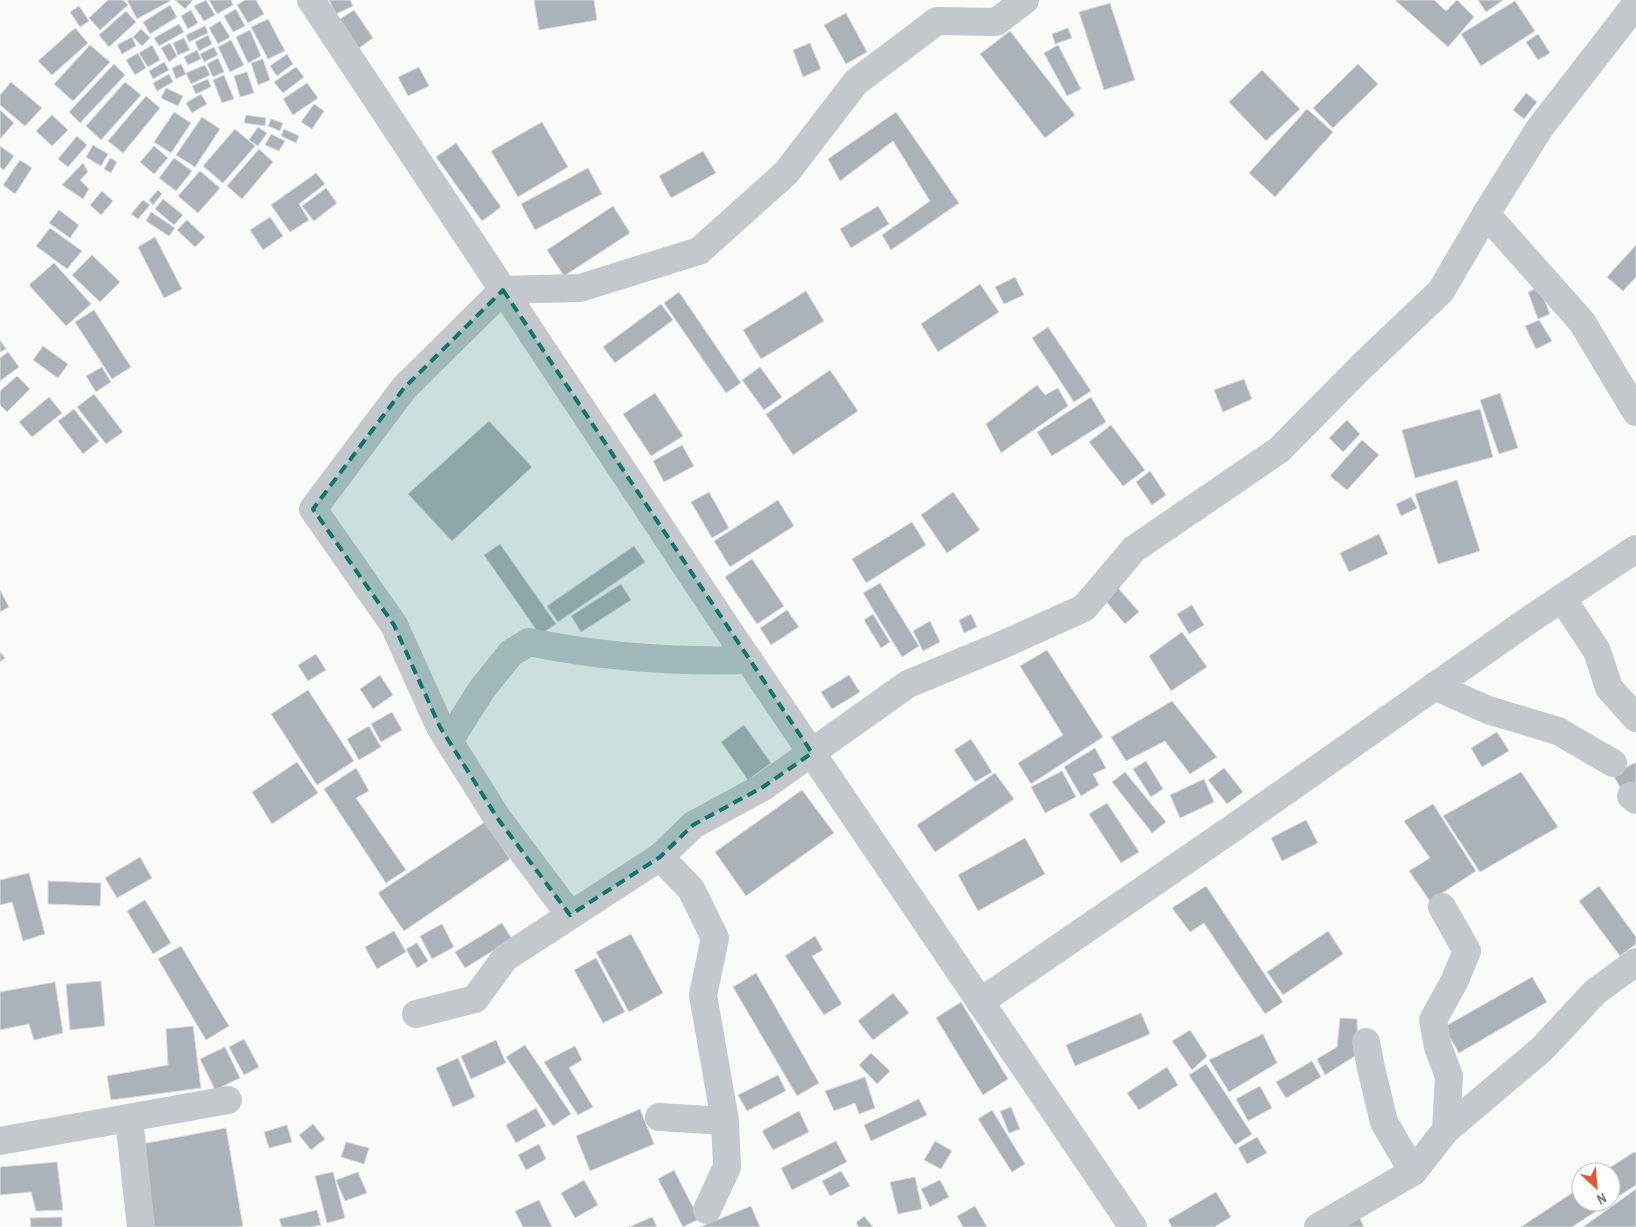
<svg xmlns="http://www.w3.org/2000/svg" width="1636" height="1227" font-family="'Archivo Narrow',sans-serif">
<rect width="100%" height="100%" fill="#fafaf8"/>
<g fill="#aab3b9" stroke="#dcdcda">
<path d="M108,0h15l5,5 -28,25 -11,-12z"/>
<path d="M127,0h43v1l-33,18z"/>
<path d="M175,0h18l-8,9z"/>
<path d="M206,0l9,15 -11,6 -10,-15z"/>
<path d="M209,0h22l2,5 -16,9z"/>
<path d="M245,0h11l8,14 -16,9 -11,-18z"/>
<path d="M329,0h21l3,6 -17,8z"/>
<path d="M534,0h60l3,20 -58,10z"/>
<path d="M1395,0h39l12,11 11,-11 17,17 -26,30z"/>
<path d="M1478,0h25l-17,12z"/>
<path d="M1515,1l20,30 -54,35 -20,-32z"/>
<path d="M1110,3l25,77 -31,10 -25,-78z"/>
<path d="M170,5l7,12 -27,17 -7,-12z"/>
<path d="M79,6l10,15 -9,6 -10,-15z"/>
<path d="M236,9l9,17 -12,6 -9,-16z"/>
<path d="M191,10l7,13 -10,6 -7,-13z"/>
<path d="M354,10l19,28 -14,10 -19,-29z"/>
<path d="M126,11l10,11 -27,25 -10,-12z"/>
<path d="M846,13l21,39 -21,12 -22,-39z"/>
<path d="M268,19l17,32 -17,8 -17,-32z"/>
<path d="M220,21l10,16 -12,7 -9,-16z"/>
<path d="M179,24l5,8 -25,14 -5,-8z"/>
<path d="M205,26l3,7 -19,9 -3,-7z"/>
<path d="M75,28l13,15 -36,32 -14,-14z"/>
<path d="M1068,28l4,10 -17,6 -3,-10z"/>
<path d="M141,29l9,9 -8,8 -9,-9z"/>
<path d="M250,30l11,26 -13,7 -12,-26z"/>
<path d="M1010,31l65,84 -30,23 -65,-84z"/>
<path d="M1538,34l12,19 -12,7 -12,-18z"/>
<path d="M208,35l4,9 -13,7 -4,-9z"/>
<path d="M132,37l4,9 -14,8 -5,-9z"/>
<path d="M184,38l6,12 -12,5 -5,-12z"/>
<path d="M231,40l13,25 -14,7 -12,-25z"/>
<path d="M170,43l7,13 -8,6 -8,-14z"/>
<path d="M810,43l11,26 -18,8 -10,-27z"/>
<path d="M90,45l20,17 -37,39 -19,-17z"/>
<path d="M152,45l8,15 -12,7 -9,-14z"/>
<path d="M1058,45l23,44 -14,7 -23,-43z"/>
<path d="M214,47l4,8 -14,7 -4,-8z"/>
<path d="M197,50l4,9 -13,6 -4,-8z"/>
<path d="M138,53l8,15 -11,7 -9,-15z"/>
<path d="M287,54l6,10 -16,12 -7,-10z"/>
<path d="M218,58l6,14 -11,5 -6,-13z"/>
<path d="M263,59l7,21 -12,5 -7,-22z"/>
<path d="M164,62l5,8 -16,9 -4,-8z"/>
<path d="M114,64l11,11 -45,48 -11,-11z"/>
<path d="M181,64l5,10 -10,5 -4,-11z"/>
<path d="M1358,64l20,20 -45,44 -20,-20z"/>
<path d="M205,65l5,10 -19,9 -5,-11z"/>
<path d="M296,67l8,10 -21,16 -9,-11z"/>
<path d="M419,67l10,19 -21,10 -10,-19z"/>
<path d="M1262,70l38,39 -34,32 -37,-39z"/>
<path d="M247,72l7,21 -14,4 -6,-21z"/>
<path d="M169,74l4,8 -16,9 -4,-8z"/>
<path d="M224,75l10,24 -12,4 -9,-23z"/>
<path d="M208,79l3,8 -15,7 -4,-8z"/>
<path d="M11,82l31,26 -17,18 -25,-21v-10z"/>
<path d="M125,82l16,13 -40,45 -15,-14z"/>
<path d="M307,83l11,15 -25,17 -10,-16z"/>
<path d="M166,88l17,8 -5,10 -17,-8z"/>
<path d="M1526,93l11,9 -13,17 -11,-9z"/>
<path d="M201,94l6,10 -15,9 -6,-10z"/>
<path d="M146,96l14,12 -37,45 -15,-12z"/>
<path d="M314,104l10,7 -12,18 -11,-7z"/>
<path d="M1307,109l26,23 -58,65 -26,-24z"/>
<path d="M0,110l14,13 -14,16z"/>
<path d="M174,112l17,11 -20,30 -17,-11z"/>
<path d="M896,112l63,91 -68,47 -9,-15 48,-34 -37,-60 -53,40 -12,-22z"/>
<path d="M52,115l16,15 -16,16 -16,-15z"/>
<path d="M246,115l20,3 -1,8 -21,-3z"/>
<path d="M202,117l18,12 -25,38 -19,-12z"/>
<path d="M271,119l12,4 -3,8 -12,-5z"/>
<path d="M542,122l26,45 -50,30 -27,-46z"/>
<path d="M258,127l9,6 -9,13 -9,-6z"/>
<path d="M235,129l20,17 -32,37 -20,-17z"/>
<path d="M284,129l15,7 -3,7 -15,-7z"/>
<path d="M271,134l14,7 -6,10 -14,-6z"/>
<path d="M77,136l10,9 -19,22 -10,-8z"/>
<path d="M456,143l45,64 -19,14 -46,-64z"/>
<path d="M93,145l15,9 -7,12 -15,-9z"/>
<path d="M0,146l14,10 -10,14 -4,-3z"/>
<path d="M154,146l14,12 -14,16 -14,-12z"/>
<path d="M259,149l14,13 -31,37 -15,-13z"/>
<path d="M703,151l13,22 -45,25 -12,-22z"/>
<path d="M110,158l7,4 -6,11 -7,-4z"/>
<path d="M174,158l18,13 -16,20 -17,-13z"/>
<path d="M20,160l12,8 -17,26 -12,-9z"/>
<path d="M83,163l5,9 -8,8 9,9 -6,10 -21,-14z"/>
<path d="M588,168l14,26 -67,36 -14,-26z"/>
<path d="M200,171l20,17 -22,25 -20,-17z"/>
<path d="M316,173l9,11 -26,20 10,16 -19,12 -19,-27z"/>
<path d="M326,188l11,15 -23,18 -12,-15z"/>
<path d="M158,190l4,4 -9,11 -4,-5z"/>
<path d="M102,191l11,10 -12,14 -11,-10z"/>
<path d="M163,199l20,16 -9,10 -19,-16z"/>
<path d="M143,200l7,5 -12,14 -7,-5z"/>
<path d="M613,206l17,27 -66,43 -17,-26z"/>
<path d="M878,206l11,18 -38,24 -11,-19z"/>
<path d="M59,210l20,15 -9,13 -21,-15z"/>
<path d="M151,212l24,16 -6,8 -23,-15z"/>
<path d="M270,217l13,19 -20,14 -13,-20z"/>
<path d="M187,220l18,17 -10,10 -18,-17z"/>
<path d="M50,228l32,23 -15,18 -31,-23z"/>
<path d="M155,237l27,52 -18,9 -26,-51z"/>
<path d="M1636,245v32l-13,14 -16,-14z"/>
<path d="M92,255l28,27 -20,20 -28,-27z"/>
<path d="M54,263l37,41 -25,22 -37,-41z"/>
<path d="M1015,277l9,18 -20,9 -9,-17z"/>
<path d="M980,284l19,28 -61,40 -17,-28z"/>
<path d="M1539,287l11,27 -12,5 -10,-27z"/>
<path d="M806,291l18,30 -63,38 -18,-29z"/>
<path d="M679,292l62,91 -15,10 -62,-90z"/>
<path d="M661,304l12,16 -58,43 -12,-16z"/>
<path d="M94,310l37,57 -19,12 -37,-57z"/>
<path d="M1539,320l13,21 -16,8 -11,-23z"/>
<path d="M1048,327l43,64 -17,11 -42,-64z"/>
<path d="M0,340l6,9 -6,3z"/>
<path d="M43,346l25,18 -10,14 -25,-18z"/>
<path d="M8,352l11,15 -19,14v-23z"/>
<path d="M102,367l9,15 -15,10 -10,-16z"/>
<path d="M760,367l22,30 -18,13 -22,-30z"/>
<path d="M830,370l28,41 -65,44 -27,-41z"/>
<path d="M17,376l13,13 -23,23 -7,-7v-14z"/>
<path d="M1244,379l8,20 -29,13 -9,-22z"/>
<path d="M1037,385l8,10 13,-7 10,18 -67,47 -15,-29z"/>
<path d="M655,393l28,43 -32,20 -28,-42z"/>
<path d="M1500,393l18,55 -19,6 -19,-54z"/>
<path d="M94,394l29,38 -17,12 -29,-37z"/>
<path d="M49,397l13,16 -30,24 -13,-15z"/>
<path d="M1091,397l15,25 -54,34 -15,-24z"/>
<path d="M74,409l25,32 -16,13 -25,-33z"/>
<path d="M1480,409l13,48 -78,21 -13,-48z"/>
<path d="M1347,420l13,14 -17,18 -14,-14z"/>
<path d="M489,421l43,46 -80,74 -44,-47z"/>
<path d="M1111,425l34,45 -22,16 -34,-44z"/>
<path d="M1362,440l17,15 -32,35 -17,-14z"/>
<path d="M682,445l12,21 -30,16 -11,-21z"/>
<path d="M1150,471l16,24 -14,10 -16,-23z"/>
<path d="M1457,480l23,71 -42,13 -23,-70z"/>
<path d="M709,492l20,36 -17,10 -21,-36z"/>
<path d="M953,492l27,38 -33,23 -26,-38z"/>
<path d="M1411,497l6,11 -16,8 -5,-12z"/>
<path d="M778,500l16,26 -64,41 -16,-26z"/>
<path d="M912,522l14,23 -60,38 -14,-24z"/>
<path d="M1379,534l9,20 -39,18 -9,-19z"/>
<path d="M500,544l56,80 -16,11 -56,-80z"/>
<path d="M634,546l11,16 -87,60 -11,-16z"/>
<path d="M752,559l32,47 -27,18 -32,-47z"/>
<path d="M880,583l39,63 -17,11 -39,-64z"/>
<path d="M621,584l10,16 -50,32 -10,-16z"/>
<path d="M1118,588l21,24 -14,12 -21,-25z"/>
<path d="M0,590l9,17 -9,5z"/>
<path d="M1192,605l12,20 -15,9 -12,-20z"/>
<path d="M787,610l12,17 -28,18 -11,-17z"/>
<path d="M873,614l17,28 -9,6 -17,-28z"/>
<path d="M971,614l6,13 -13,6 -5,-13z"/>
<path d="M930,621l10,21 -17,9 -10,-20z"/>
<path d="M1182,632l25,35 -36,24 -22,-35z"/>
<path d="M1047,650l56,87 -72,47 -13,-21 45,-28 -43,-69z"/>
<path d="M0,652l5,6 -5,4z"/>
<path d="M316,654l10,16 -18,11 -10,-16z"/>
<path d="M380,675l13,20 -20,14 -13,-20z"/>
<path d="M849,675l11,17 -28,17 -11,-17z"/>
<path d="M308,690l46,71 -37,24 -46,-71z"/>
<path d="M1172,701l45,56 -27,17 -25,-33 -39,20 -15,-24z"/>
<path d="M392,712l10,18 -21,12 -10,-18z"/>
<path d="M744,725l27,38 -23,17 -27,-38z"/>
<path d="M369,726l12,21 -22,13 -12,-21z"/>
<path d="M1497,732l12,19 -27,16 -11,-19z"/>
<path d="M971,739l21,33 -17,10 -21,-32z"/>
<path d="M1095,748l11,20 -13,6 6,11 -18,11 -17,-29z"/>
<path d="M1146,761l17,28 -12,8 -18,-28z"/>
<path d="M297,762l21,31 -46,31 -20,-32z"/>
<path d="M1636,762v23l-13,7 -10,-17z"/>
<path d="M356,768l13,23 -13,7 50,72 -20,13 -62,-94z"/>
<path d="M1224,768l19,24 -16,12 -19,-24z"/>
<path d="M1062,771l14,26 -31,16 -14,-26z"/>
<path d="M1125,772l41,50 -14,11 -40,-51z"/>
<path d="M1521,772l37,55 -78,45 -37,-56z"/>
<path d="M995,773l19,26 -79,53 -18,-27z"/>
<path d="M1204,779l10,23 -34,16 -10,-23z"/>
<path d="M802,790l32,43 -88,63 -31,-44z"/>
<path d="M1107,803l32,49 -18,11 -32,-49z"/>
<path d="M1433,804l43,67 -46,30 -21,-30 21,-13 -26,-37z"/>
<path d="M1306,820l12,23 -36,18 -11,-23z"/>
<path d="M485,822l25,37 -106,72 -26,-38z"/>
<path d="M1025,838l20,36 -67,37 -20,-36z"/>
<path d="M140,857l12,21 -35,20 -12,-20z"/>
<path d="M29,873l16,61 -22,7 -11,-39 -12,3v-25z"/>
<path d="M48,881l53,2 -1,23 -52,-2z"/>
<path d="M1206,886l77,116 -18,12 -61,-91 -14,9 -18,-24z"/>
<path d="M1599,886l37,51v7l-16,12 -41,-55z"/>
<path d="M145,900l26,43 -18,11 -26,-43z"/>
<path d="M502,923l10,16 -47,29 -10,-16z"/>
<path d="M442,924l12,23 -22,12 -12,-23z"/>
<path d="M394,931l12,21 -29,17 -12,-22z"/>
<path d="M1328,931l15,23 -60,41 -16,-23z"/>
<path d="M631,934l32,59 -34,19 -33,-60z"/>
<path d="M815,936l8,14 -11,6 30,48 -18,11 -39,-59z"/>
<path d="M417,943l11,18 -11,7 -11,-19z"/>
<path d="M181,946l48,80 -23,14 -48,-81z"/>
<path d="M596,958l29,54 -22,11 -29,-53z"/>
<path d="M756,973l63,110 -22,13 -64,-109z"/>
<path d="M1532,977l15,25 -88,51 -15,-26z"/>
<path d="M101,981l4,45 -35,4 -4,-46z"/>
<path d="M55,982l8,51 -29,7 -5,-16 -29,6v-38z"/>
<path d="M893,993l16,20 -36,27 -15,-19z"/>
<path d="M961,1002l47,77 -25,16 -47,-77z"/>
<path d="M1141,1013l9,21 -75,32 -9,-21z"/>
<path d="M1340,1018l17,1 1,35 -33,21 -8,-16 20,-12z"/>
<path d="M193,1026l8,62 -90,12 -4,-24 61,-11 -2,-36z"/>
<path d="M1190,1030l17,26 -15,14 -20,-29z"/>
<path d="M1263,1034l14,29 -48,29 -20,-32z"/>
<path d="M244,1039l15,28 -15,8 -15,-28z"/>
<path d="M496,1040l10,23 -35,16 -10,-23z"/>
<path d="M525,1045l46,69 -18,12 -47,-69z"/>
<path d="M575,1046l7,14 -13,8 24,39 -15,8 -34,-53z"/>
<path d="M225,1047l15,31 -25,12 -15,-31z"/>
<path d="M871,1053l19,18 -13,13 -18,-19z"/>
<path d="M458,1058l17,39 -22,10 -17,-39z"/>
<path d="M1312,1061l9,16 -35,21 -10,-16z"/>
<path d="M1206,1064l46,70 -17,11 -46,-70z"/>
<path d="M1167,1067l11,18 -39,25 -12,-17z"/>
<path d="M778,1075l8,16 -39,20 -9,-16z"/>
<path d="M865,1077l10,31 -16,6 -4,-11 -21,8 -9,-20z"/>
<path d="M1260,1086l12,22 -24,13 -12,-22z"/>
<path d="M919,1099l8,16 -56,26 -7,-16z"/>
<path d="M1011,1107l9,22 -11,4 -9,-22z"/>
<path d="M536,1108l10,18 -30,17 -10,-18z"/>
<path d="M640,1109l14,35 -64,27 -14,-35z"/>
<path d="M992,1110l33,54 -13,8 -34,-53z"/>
<path d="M799,1111l10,21 -36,18 -11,-19z"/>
<path d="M313,1124l12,15 -14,11 -12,-15z"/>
<path d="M287,1125l5,17 -23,6 -5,-16z"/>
<path d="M226,1128l17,98 -7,1h-85l-14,-82z"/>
<path d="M1257,1137l10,16 -20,11 -9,-16z"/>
<path d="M836,1141l11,21 -55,28 -11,-22z"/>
<path d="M935,1141l17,10 -11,18 -17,-9z"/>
<path d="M346,1142l23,6 -5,16 -23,-7z"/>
<path d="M539,1144l7,15 -20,11 -8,-15z"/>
<path d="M1634,1152l2,1v32l-25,16v-29h-8z"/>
<path d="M57,1162l6,48 -27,1 -5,-19 -31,3v-28z"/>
<path d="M674,1170l25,49 -16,8 -25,-48z"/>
<path d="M841,1171l9,15 -20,10 -8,-15z"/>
<path d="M333,1172l12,46 -18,5 -12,-47z"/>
<path d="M358,1172l9,21 -22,8 -9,-21z"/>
<path d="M915,1177l7,32 -24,5 -8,-32z"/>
<path d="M584,1180l14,25 -23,13 -14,-25z"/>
<path d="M940,1180l9,17 -19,10 -9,-18z"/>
<path d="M1581,1187v15h29l-38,25h-51z"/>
<path d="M1636,1189v38h-53z"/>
<path d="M1216,1192l15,25 -17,10h-42l-4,-7z"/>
<path d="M539,1200l13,27h-29l-8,-16z"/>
<path d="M751,1206l9,21h-60z"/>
<path d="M975,1206l12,21h-24l-6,-11z"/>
<path d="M317,1210l4,15 -10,2h-29l-3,-8z"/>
<path d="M864,1216l9,11h-14l-3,-4z"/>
<path d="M62,1217v10h-31l-1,-9z"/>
<path d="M652,1217l5,10h-28z"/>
<path d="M1359,1217l5,10h-23z"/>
</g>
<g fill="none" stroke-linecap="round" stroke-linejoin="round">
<g stroke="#c3c8cc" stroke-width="28">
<path d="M311,0l418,631 404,596"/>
<path d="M1486,214l96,108 54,90"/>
<path d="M1562,598l35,53 12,37 27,30"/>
<path d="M1434,686l54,24 70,21 55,32"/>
<path d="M449,741l33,-52 29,-36 18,-11c72,15 147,20 220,18"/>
<path d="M1631,796l5,4"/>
<path d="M660,857l31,32 24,49 -12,57 22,126 2,46 -20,43"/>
<path d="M1442,907l25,44 -13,31 -21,38 5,27 11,29 -3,54"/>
<path d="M570,915l-72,-96 -58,-92 -46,-102 -81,-116 91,-121 99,-98 77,-2 119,-37 87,-78 70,-91 81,-61 59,1 29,-22"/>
<path d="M980,1002l256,-176 296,-208 104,-69"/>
<path d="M416,1014l59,-15 30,-41 155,-101 33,-32 70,-38 145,-103 94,-39 82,-37 50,-59 145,-99 82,-83 80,-76 45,-77 53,-85 97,-125"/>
<path d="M1366,1042l5,26 13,54 29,50"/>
<path d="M659,1117l66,4"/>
<path d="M129,1119l12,108"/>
<path d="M0,1141l228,-41"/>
<path d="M1318,1227l95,-55 33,-42 96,-81 53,-57 41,-30"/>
</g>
</g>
<path fill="#0f766e" fill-opacity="0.2" stroke="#0f766e" stroke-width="4" stroke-dasharray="10 6" stroke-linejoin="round" d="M503,290l309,463 -49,34 -70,38 -33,32 -90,58 -72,-96 -58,-92 -46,-102 -81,-116 91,-121z"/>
<g transform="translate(1596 1187) rotate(154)"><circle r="24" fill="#ffffff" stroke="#c1c8cd"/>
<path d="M0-4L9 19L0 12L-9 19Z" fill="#e4572e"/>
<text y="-8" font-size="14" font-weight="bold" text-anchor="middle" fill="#657683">N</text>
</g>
</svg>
